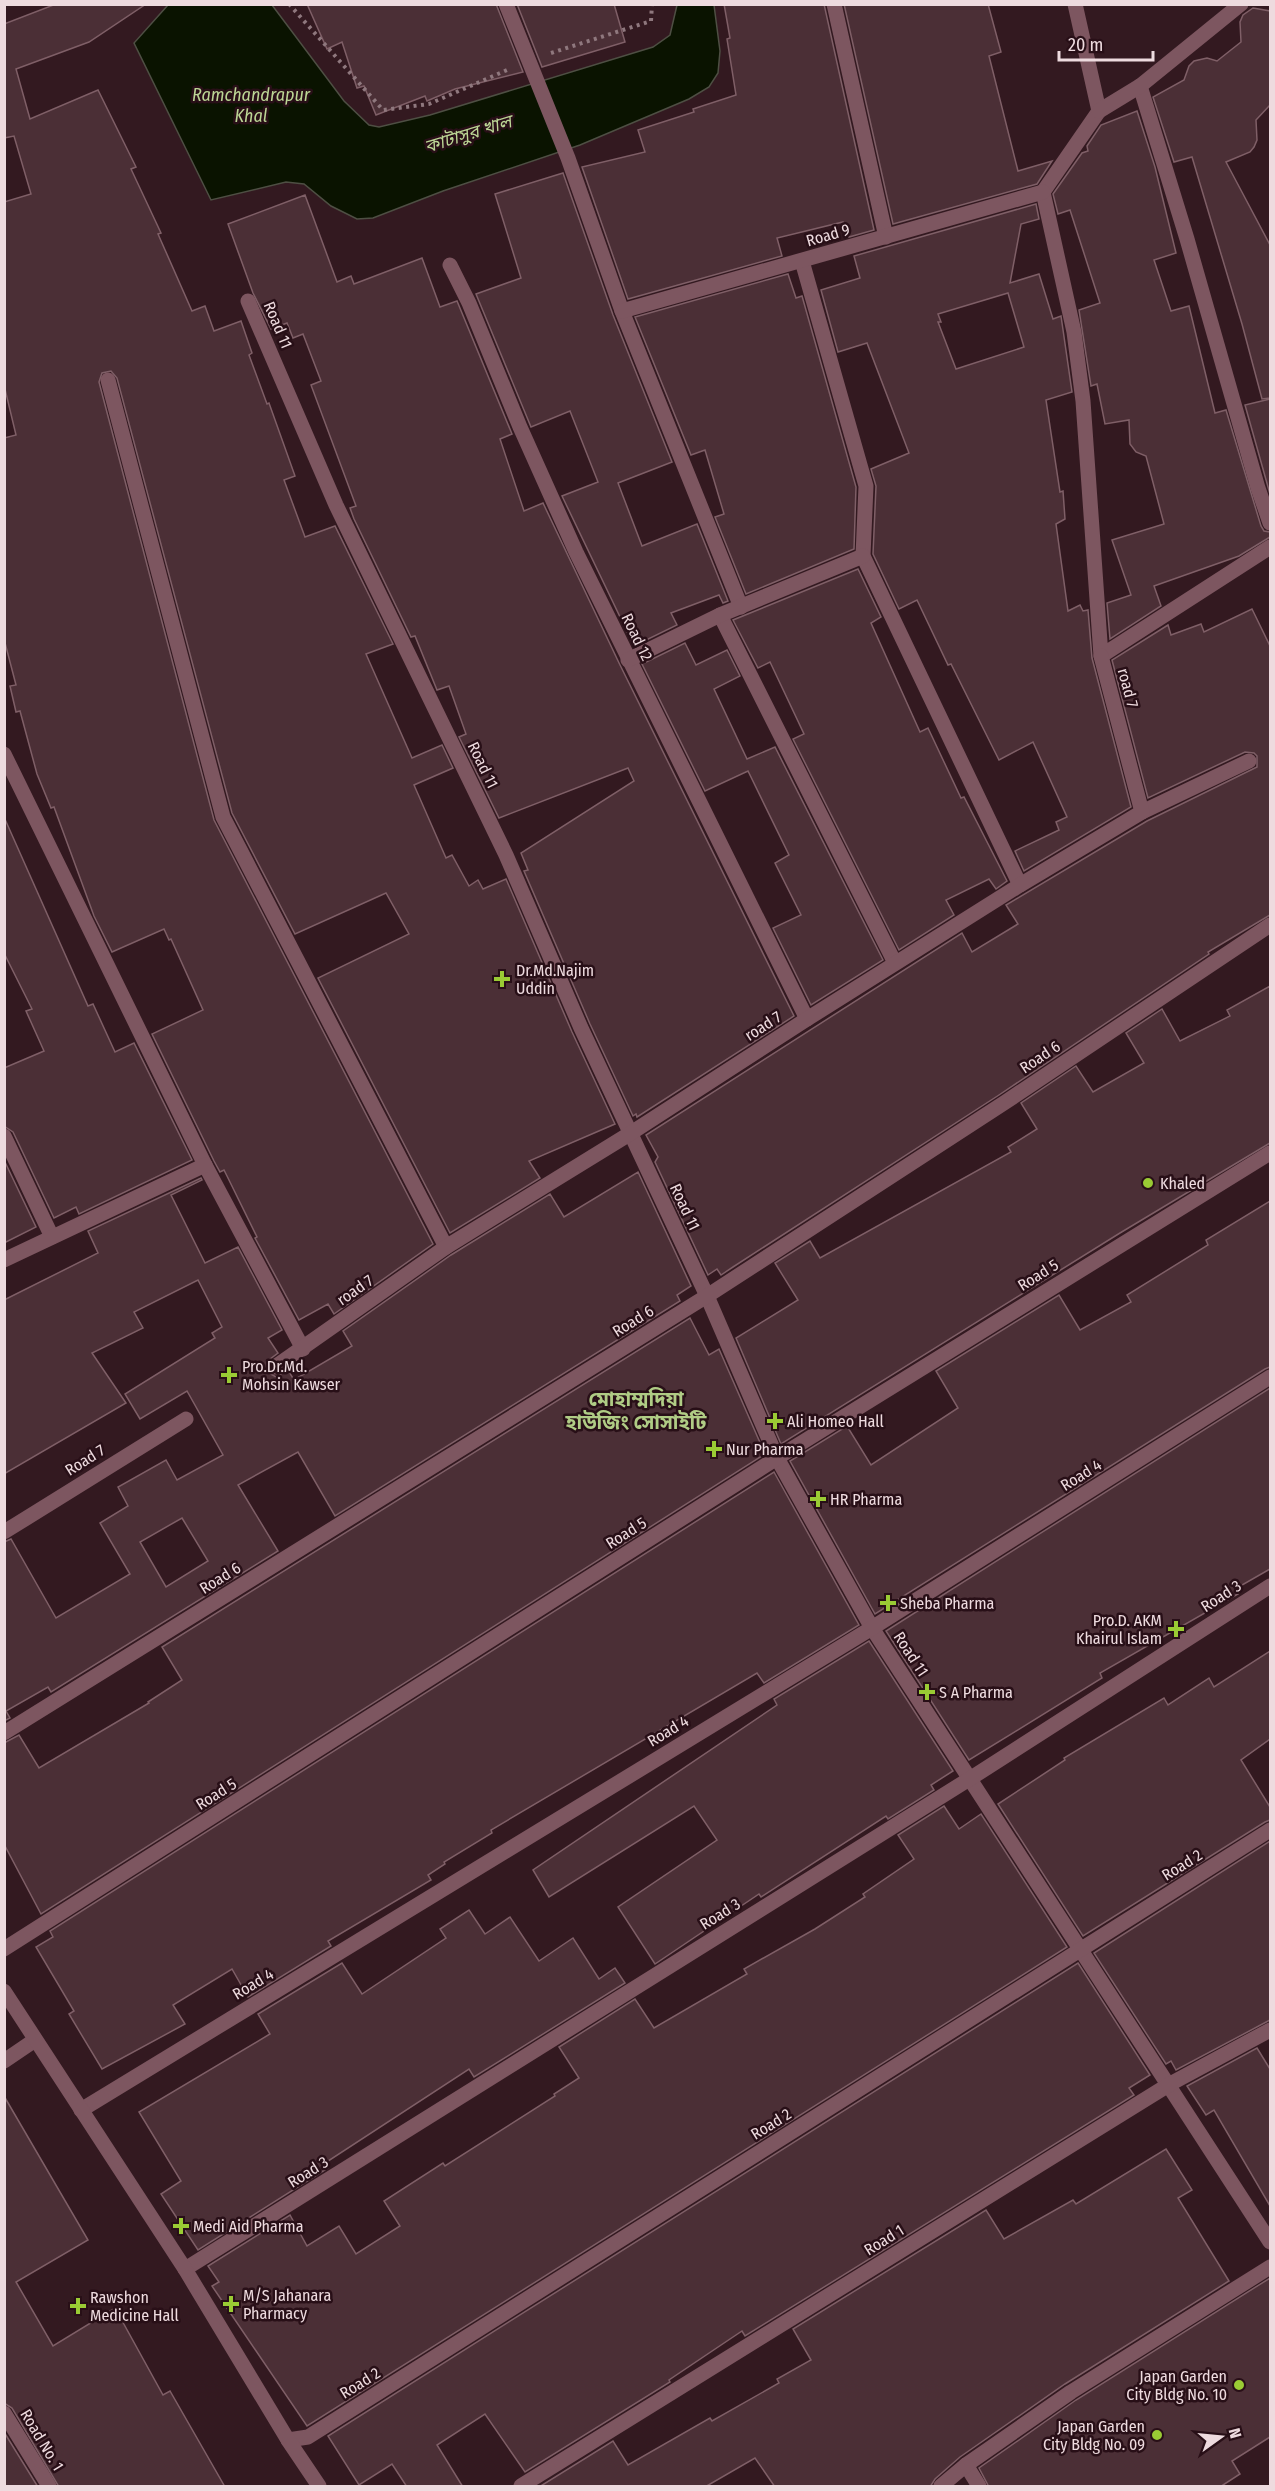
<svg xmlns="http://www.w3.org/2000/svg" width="1275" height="2491" font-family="'Fira Sans Condensed','Noto Sans Bengali',sans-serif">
<rect width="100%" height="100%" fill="#331920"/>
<path fill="#0a1300" stroke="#4e4f43" stroke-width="1.5" d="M168,5h104l72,96 25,24 10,2 51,-12 223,-68 17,-12 7,-30h37l6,46 -2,22 -9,14 -20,12 -109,46 -137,46 -70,27 -16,1 -26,-13 -27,-22 -18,-2 -75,18 -77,-157z"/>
<g fill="#4b2f36" stroke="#7f5f67" stroke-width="1.5" fill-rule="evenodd">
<path d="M56,4h90l-57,38 -73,27 14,50 68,-29 38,77 -5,2 30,64 -3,1 34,77 13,-5 9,25 27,-10 11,32 -3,2 18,49 2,-1 26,73 -11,4 21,57 30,-11 58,118 -27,10 46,104 30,-13 11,23 -39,17 32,73 6,-3 17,31 9,-6 5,9 23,-10 66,153 43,92 -86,37 11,17 -90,55 -132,-255 91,-44 -23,-41 -91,41 -63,-121 -115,-435 -6,-7 -9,2 -3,9 115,438 219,424 -99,70 -6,-10 -29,16 -44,-82 2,-1 -30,-61 -3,-6 -4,2 -6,-11 -62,-127 51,-24 -32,-71 -2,1 -5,-11 -52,23 -18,-36 -40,-109 -3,1 -14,-34 -17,-63 -4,1 -6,-26 6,-1 -12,-46v-201l12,-3 -12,-50v-183l27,-8 -17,-58 -10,2v-114z"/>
<path d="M307,4h189l27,68 -68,17 -28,12 -2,-5 -49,19 -12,-29 -7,2 -15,-46 -15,7z"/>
<path d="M517,4h97l11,38 -83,25z"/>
<path d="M724,4h100l50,226 -25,7 -6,-15 -66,16 5,18 -154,43 -46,-132 63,-15 -7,-22 56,-18 -1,-3 43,-14 -9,-56 3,-1z"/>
<path d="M844,4h144l13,48 -12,4 29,115 34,-10 -15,23 -144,40z"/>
<path d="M1253,8l17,3v94l-14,15 1,20 -3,7 -4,5 -24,10 44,83v153l-8,1 -20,-75 -50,-167 -18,5 -21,-65 31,-17 5,-14 5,-5 13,-3 10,3 24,-19 -1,-20 3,-7z"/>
<path d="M1137,111l18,56 21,86 -22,7 17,51 18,-5 26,107 11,-3 35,116 3,5 6,1v5l-31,19 -85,30 7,20 -51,33 -3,-36 24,-8 -19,-55 52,-16 -18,-68 -10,-4 -6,-8 -1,-24 -24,4 -8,-40 -6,2 -12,-76 21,-7 -30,-93 -12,4 -5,-20 29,-41 6,-2 -1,-5 14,-21z"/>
<path d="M563,173l50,142 59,147 -54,21 24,63 55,-22 31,77 -5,2 -4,-8 -48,18 6,12 -43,21 -72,-150 36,-14 -28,-71 -39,16 -55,-133 45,-16 -26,-84z"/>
<path d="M305,195l32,87 14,-6 3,8 68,-26 18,49 17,-6 55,133 -12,5 24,72 19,-8 77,162 174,351 -157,101 -1,-3 -3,2 -43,-92 -66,-153 4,-1 -7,-17 113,-72 -6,-13 -129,50 -40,-81 7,-3 -17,-48 -12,4 -22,-54 -4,1 -57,-118 -4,-11 6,-2 -45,-121 10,-4 -18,-47 -10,4 -6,-15 -16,6 -18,-36 -25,-69z"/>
<path d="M1036,204l3,15 -18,5 -11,59 29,-9 14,45 8,-3 11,76 -26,8 14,92 3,-1 2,28 -9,5 12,87 12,-6 3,6 5,-1 4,48 39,149 -107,64 -9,-20 44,-21 -3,-8 11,-5 -34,-75 -34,18 -48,-96 -3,1 -31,-65 -18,9 -26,-55 3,-68 -5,-17 38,-16 -42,-110 -29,9 -17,-62 39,-12 -6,-22zM1008,293l16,54 -68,22 -18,-47h3l-3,-8z"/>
<path d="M788,274l8,24 6,-2 54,191 -2,62 -108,45 -31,-77 9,-3 -19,-64 -14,5 -56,-138z"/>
<path d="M1270,399v95l-25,-89z"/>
<path d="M858,569l23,48 -10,6 49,109 8,-4 33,70 3,-1 43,84 -11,8 -7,-10 -43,21 8,15 -55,35 -106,-211 11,-5 -34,-72 -12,6 -25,-48z"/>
<path d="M1252,609l18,37v269l-62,37 1,2 -210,141 -266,172 -12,8 -4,-6 -9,6 -53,-113 3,-5 -12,-22 316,-202 10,19 46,-28 -12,-19 141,-84 110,-54v-11l-3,-3 -9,-1 -97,46 -36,-138 56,-35 3,10 30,-11 3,8z"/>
<path d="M685,643l11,22 31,-15 13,26 -26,13 33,70 28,-12 108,213 -72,45 -38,-77 28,-13 -26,-52 14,-8 -41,-84 -43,20 -63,-127z"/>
<path d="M4,817l84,189 5,-2 22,48 19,-9 58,117 -113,54 -3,-7 -22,11 -41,-86 -9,-6v-58l40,-17 -18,-40 6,-2 -28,-56z"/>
<path d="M1270,986v157l-150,90 -339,211 -45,-106 62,-38 -23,-37 35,-22 10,17 191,-106 -3,-5 29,-18 -16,-26 55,-37 17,26 51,-29 -18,-30 36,-24 18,32 50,-25 -3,-6z"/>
<path d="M4,1160l32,67 -32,16z"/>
<path d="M638,1172l53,114 -14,9 3,6 -345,215 -37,-64 -60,33 40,66 -227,141 -3,-5 -42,24 4,7 -6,3v-179l7,-3 45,79 74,-44 -30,-51 28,-17 -10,-19 48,-27 11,20 46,-25 -36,-64 -47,28 -15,-25 90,-56 -3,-5 10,-6 -24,-47 -64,32 9,16 -51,25 34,50 -122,71v-174l94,-47 -10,-22 113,-53 1,2 -31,15 34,68 33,-16 44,83 -14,8 10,15 -12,9 1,10 9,5 12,-7 6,10 58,-34 -9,-15 108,-76 99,-61 14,23zM182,1518l26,43 -42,26 -26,-45z"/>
<path d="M1270,1201v166l-5,2 -390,245 -85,-153 57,-35 24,39 87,-57 -22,-37 123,-76 21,35 51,-28 -4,-7 81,-50 -2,-5z"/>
<path d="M690,1318l19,37 10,-6 46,105 -724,460 -37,-70v-101l15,-8 20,33 110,-65 -1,-1 34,-22 -20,-33z"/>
<path d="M1270,1388v181l-35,20 3,5 -138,79 2,5 -133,82 -83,-129z"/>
<path d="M774,1472l85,153 -95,58 -7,-10 -266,157 1,3 -48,29 1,2 -17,11 3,5 -103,61 3,5 -83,51 -16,-28 -59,36 12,19 -83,45 -33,-55 5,-3 -38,-64 17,-10 -3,-6z"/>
<path d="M869,1641l84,130 -22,14 3,5 -46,29 -2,-3 -125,81 -2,-3 -104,70 -37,-57 99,-67 -23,-34 -145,91 -16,-27 244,-165 -3,-6z"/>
<path d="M1270,1651v88l-29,21 29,47v13l-5,2 -182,114 -85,-132 67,-44 -1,-2 100,-60 4,7 41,-27 5,9z"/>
<path d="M944,1806l15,23 22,-15 86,133 -760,479 -95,-140 7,-4 -11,-16 82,-51 17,31 32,-20 17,28 44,-28 -16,-25 59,-38 2,3 110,-70 -1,-2 25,-16 -20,-31 76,-48 19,29 93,-54 -3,-5 71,-40 50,-32 -2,-3 51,-35 -16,-24z"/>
<path d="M1270,1841v179l-94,50 -5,-9 -5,3 -72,-111z"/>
<path d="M469,1910l16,24 25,-17 29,44 34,-23 26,41 16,-11 10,15 -151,94 -5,-8 -144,94 3,5 -130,82 -37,-56 20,-13 -42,-69 131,-78 -12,-20 84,-51 20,31 84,-56 -6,-9z"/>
<path d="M1078,1963l72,112 -21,13 5,7 -389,241 -3,-5 -73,49 1,2 -145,90 -40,-58 -48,31 26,42h-56l-15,-23 -33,21 -31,-49z"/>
<path d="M1257,2048l13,21v137l-56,-96 -8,5 -19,-29z"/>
<path d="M4,2096l84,144 -72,42 37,64 62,-38 48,87 7,-4 55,96h-166l-47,-79 -8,-5z"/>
<path d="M1166,2149l26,41 -14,8 51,83 -164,103 -105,73 -25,22 -5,8h-155l-20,-29 -50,29h-166l74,-46 15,24 82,-47 2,3 67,-38 -2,-4 34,-19 -18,-31 193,-119 18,29 69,-39 3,4z"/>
<path d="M1270,2278v159l-38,24 8,13 -20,13h-231l-10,-19 97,-68z"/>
<path d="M4,2432l34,55h-34z"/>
</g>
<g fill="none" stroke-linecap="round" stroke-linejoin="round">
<g stroke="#8f787e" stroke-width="4" stroke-dasharray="3 4.5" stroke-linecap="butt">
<path d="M289,4l94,106 46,-6 78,-34"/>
<path d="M551,53l100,-32 1,-17"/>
</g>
<g stroke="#7d5660" stroke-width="15">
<path d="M506,4l62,154 54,153 119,296"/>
<path d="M834,4l52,233"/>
<path d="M1075,4l24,107 -56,81 31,140 9,69 18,255 169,-109"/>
<path d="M1140,86l47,153 71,249 12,35"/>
<path d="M1099,111l41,-25 101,-82"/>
<path d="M802,261l64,225 -3,70 157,329"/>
<path d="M450,265l19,38 51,124 56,125 231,467"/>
<path d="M248,301l88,204 170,350 75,173 126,268 70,162 95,170 398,614"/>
<path d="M622,311l421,-119"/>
<path d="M108,380l115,437 223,430"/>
<path d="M720,615l175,348"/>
<path d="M628,660l92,-45 143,-59"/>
<path d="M4,754l201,411 98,184"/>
<path d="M1142,812l107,-51"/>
<path d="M4,1136l48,101"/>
<path d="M4,1260l201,-95"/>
<path d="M275,1367l171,-120 185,-114 176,-114 213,-134 122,-73 -41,-156"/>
<path d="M4,1532l182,-113"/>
<path d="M4,1733l703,-437 297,-193 266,-178"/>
<path d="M4,1949l773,-491 493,-305"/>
<path d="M4,2061l31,-21"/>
<path d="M81,2110l791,-482 398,-251"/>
<path d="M185,2269l786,-491 299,-192"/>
<path d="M4,2413l45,73"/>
<path d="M288,2440l20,-3 962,-607"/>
<path d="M966,2465l13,21"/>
<path d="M521,2486l649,-402 100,-54"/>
<path d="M941,2486l25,-21 105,-73 199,-125"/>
</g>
<path stroke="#7d5660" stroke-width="15" d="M4,1991l181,278 103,171 31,46"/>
</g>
<g fill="#9acb34" stroke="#280f17" stroke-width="2">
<path d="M499 970h6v6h6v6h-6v6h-6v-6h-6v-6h6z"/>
<circle cx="1148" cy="1183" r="6"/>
<path d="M226 1366h6v6h6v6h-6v6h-6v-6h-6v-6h6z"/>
<path d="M772 1412h6v6h6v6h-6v6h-6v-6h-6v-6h6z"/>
<path d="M711 1440h6v6h6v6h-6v6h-6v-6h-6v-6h6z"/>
<path d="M815 1490h6v6h6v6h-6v6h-6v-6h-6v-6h6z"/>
<path d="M885 1594h6v6h6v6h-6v6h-6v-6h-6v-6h6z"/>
<path d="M1173 1620h6v6h6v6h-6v6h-6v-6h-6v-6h6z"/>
<path d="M924 1683h6v6h6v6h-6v6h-6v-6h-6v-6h6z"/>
<path d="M178 2217h6v6h6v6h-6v6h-6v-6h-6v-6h6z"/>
<path d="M228 2295h6v6h6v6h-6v6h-6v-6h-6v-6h6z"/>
<path d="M75 2297h6v6h6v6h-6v6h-6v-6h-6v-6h6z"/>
<circle cx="1239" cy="2385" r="6"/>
<circle cx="1157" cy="2435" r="6"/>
</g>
<g text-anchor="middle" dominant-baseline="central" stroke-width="5" stroke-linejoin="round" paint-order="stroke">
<g font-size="16" fill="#eedbdf" stroke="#280f17">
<text transform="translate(828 235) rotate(-16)">Road 9</text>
<text transform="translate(278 325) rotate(67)">Road 11</text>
<text transform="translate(637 637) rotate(64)">Road 12</text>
<text transform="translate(1128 688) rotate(75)">road 7</text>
<text transform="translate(483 765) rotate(64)">Road 11</text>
<text transform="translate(763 1026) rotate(-33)">road 7</text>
<text transform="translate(1040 1057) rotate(-34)">Road 6</text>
<text transform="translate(685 1207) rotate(65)">Road 11</text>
<text transform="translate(1038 1275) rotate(-32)">Road 5</text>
<text transform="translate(355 1290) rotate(-35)">road 7</text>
<text transform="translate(633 1321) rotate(-32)">Road 6</text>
<text transform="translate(85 1460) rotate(-32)">Road 7</text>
<text transform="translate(1081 1475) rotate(-32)">Road 4</text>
<text transform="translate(626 1533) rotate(-32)">Road 5</text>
<text transform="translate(220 1578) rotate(-32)">Road 6</text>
<text transform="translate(1221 1596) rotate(-33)">Road 3</text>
<text transform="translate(911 1654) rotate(57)">Road 11</text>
<text transform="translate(668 1731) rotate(-31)">Road 4</text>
<text transform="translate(216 1794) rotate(-32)">Road 5</text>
<text transform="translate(1182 1865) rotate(-32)">Road 2</text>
<text transform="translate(720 1914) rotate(-32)">Road 3</text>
<text transform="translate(253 1984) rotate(-31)">Road 4</text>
<text transform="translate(771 2124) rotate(-32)">Road 2</text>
<text transform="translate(308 2172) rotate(-32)">Road 3</text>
<text transform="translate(884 2240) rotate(-32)">Road 1</text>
<text transform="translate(360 2383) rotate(-32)">Road 2</text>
<text transform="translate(42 2440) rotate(59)">Road No. 1</text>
</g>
<g font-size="16" fill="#eedbdf" stroke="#280f17" text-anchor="start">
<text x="516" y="970">Dr.Md.Najim<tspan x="516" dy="18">Uddin</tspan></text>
<text x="1160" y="1183">Khaled</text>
<text x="242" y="1366">Pro.Dr.Md.<tspan x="242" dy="18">Mohsin Kawser</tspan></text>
<text x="787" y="1421">Ali Homeo Hall</text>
<text x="726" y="1449">Nur Pharma</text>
<text x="830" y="1499">HR Pharma</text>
<text x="900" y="1603">Sheba Pharma</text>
<text x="1162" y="1620" text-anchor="end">Pro.D. AKM<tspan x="1162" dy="18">Khairul Islam</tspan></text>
<text x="939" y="1692">S A Pharma</text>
<text x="193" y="2226">Medi Aid Pharma</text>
<text x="243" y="2295">M/S Jahanara<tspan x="243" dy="18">Pharmacy</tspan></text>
<text x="90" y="2297">Rawshon<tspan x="90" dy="18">Medicine Hall</tspan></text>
<text x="1227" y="2376" text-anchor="end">Japan Garden<tspan x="1227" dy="18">City Bldg No. 10</tspan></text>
<text x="1145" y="2426" text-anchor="end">Japan Garden<tspan x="1145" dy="18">City Bldg No. 09</tspan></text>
</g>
<g font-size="18" font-style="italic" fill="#bcd695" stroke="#280f17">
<text x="251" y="95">Ramchandrapur<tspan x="251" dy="21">Khal</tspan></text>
<text transform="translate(468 134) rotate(-17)">কাটাসুর খাল</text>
</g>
<g font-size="20" font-weight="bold" fill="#b0cc85" stroke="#280f17">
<text x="636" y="1399">মোহাম্মদিয়া<tspan x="636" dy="23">হাউজিং সোসাইটি</tspan></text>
</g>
</g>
<rect width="1275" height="2491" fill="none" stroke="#eedbdf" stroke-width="12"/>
<g transform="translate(1221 2437) rotate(75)" stroke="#280f17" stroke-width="4.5" paint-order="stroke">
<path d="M0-4.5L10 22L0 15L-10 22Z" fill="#eedbdf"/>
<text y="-9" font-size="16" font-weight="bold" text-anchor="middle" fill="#eedbdf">N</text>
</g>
<path d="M1059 51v9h94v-9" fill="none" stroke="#eedbdf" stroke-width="3"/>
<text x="1068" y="51" font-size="18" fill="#eedbdf" stroke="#280f17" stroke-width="4.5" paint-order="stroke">20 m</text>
</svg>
